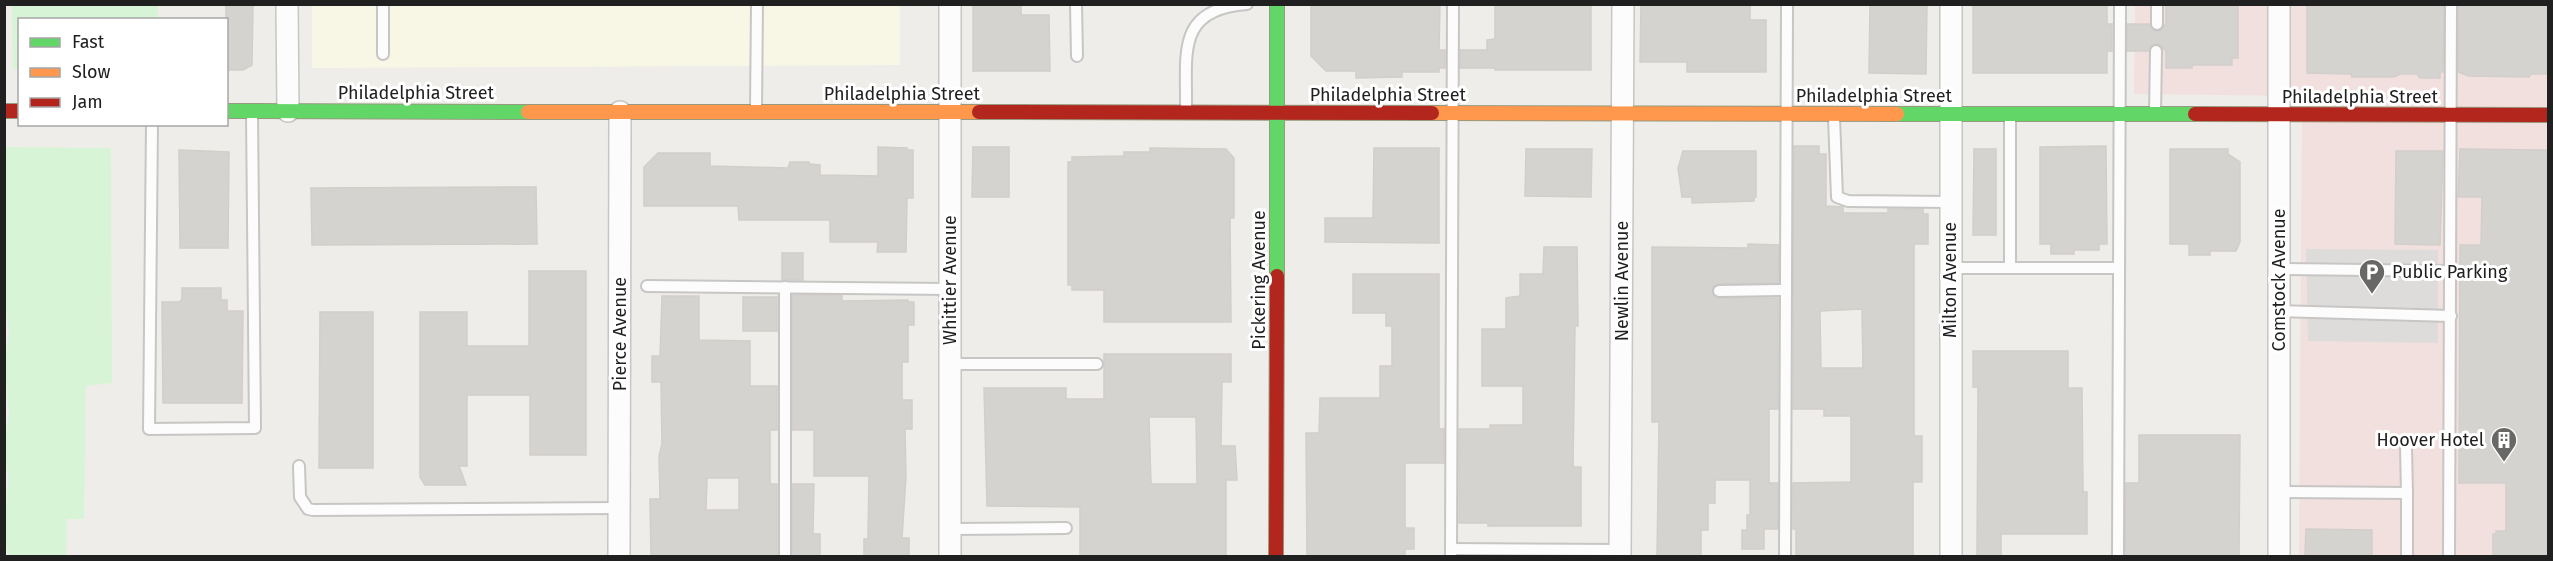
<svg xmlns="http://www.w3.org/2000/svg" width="2553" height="561" font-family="'Fira Sans',sans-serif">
<rect width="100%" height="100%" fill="#efede9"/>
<path fill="#f1e0de" d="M2135,5h413v551h-249l3,-460 -168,-2z"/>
<path fill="#f8f7e5" d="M312,5h588v60l-588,3z"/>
<path fill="#dddcda" d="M2306,249l132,1v93l-130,-2z"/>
<g fill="#d7f5d6">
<path d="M12,5h146v14l-138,1 -1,49h-6z"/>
<path d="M5,147l106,1 1,235 -26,3 -2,133h-17l-1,37h-58l-4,-22 4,-57 -3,-16 -1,-22 5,-24 -5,-50 5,-36 -5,-25z"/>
</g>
<g fill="#d5d3d0" stroke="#d2ceca" stroke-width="1.5" fill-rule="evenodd">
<path d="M226,4h27l-1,61 -9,5h-14v-3h-3z"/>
<path d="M973,4h45l3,1v10h28l1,56h-77z"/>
<path d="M1311,4l129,1 -1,45h6v18h-6v4h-37v5l-46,1v-7h-30l-15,-15z"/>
<path d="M1495,4h96v66h-96v-2h-35v-18h27v-10l8,-1z"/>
<path d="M1641,4h109v16h16v52h-79v-10h-47z"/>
<path d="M1870,4h57l-1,70 -57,-1z"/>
<path d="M1973,4h134v20h5v27h-5v22h-134z"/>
<path d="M2166,4h72v54h-6v7h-40v3h-26v-17l-7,-7 -7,1 -4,6h-21v-27h23l3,6 7,1 6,-7z"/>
<path d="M2307,4h137l-1,68h-3v6h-20l-3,-4h-17l-6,3h-42l-1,-3 -44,-1z"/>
<path d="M2458,4h90v70h-17l-2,3 -60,-1 -11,-4z"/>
<path d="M1794,146h25v8h7v52l17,1v6h45v-4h35v5h5v30h-14v192h8v46h-9v74h-117v-27h-3v-46l58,-1v-66h-27v-7h-31zM1862,309l1,59h-42l-1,-57z"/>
<path d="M2106,146l1,98h-8v6h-25v4h-23v-10h-11v-97z"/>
<path d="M878,147l29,1v2h6v48h-6l-1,54h-29l1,-10h-48v-22h-91l-1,-14h-94v-39l14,-14h52v13l78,2 2,-6h19v2l11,1v10l58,1z"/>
<path d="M973,147h36v50h-37z"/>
<path d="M1150,148l76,1 8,9v60h-4l1,104h-127v-32h-32v-5h-4v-123h4v-5l52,-1v-4h26z"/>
<path d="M1374,148h65v95l-114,-1v-24h48z"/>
<path d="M1526,149h66l-1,48 -66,-1z"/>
<path d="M1974,149h22v86h-23z"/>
<path d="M2170,149h58v5l12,8v80l-4,9h-26v4h-21v-11h-19z"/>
<path d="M2460,149l88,1v406h-55v-22h3v-3h10v-48h-47l1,-238h21l1,-48h-24z"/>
<path d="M179,150l50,2 -1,96h-48z"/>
<path d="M1683,151h73v46h-2v4l-62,2v-6h-10l-4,-29z"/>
<path d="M2396,151h47l-3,94 -45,-1z"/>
<path d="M536,187l1,57 -225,1 -1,-57z"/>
<path d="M1748,244l31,1 -1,38 -59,1 -6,3 -1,5 3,5 4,1h59v111h-9v74h9v46h-14v20h-22v-19h5v-15h3v-35h-35v23h-7v27h-7v26h-44l2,-134h-7v-175l96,1z"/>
<path d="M1544,247h33l1,79h-3l-2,141h8v59h-93v-3h-29v-94h31v-4h33v-39h-41v-57h24v-31l14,-2v-22h23z"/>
<rect x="782" y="253" width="21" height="27"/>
<path d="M529,271h57v184h-56v-60h-63v71h-8l7,19h-41l-5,-8v-165h47v34h62z"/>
<path d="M1353,274h86v155h5v34h-39v65h9v21h-9v7h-98l-1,-123h13l1,-35h60v-32h12v-40h-6v-13h-33z"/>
<path d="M182,288h39v12h6v11h16l-1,92h-79l-1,-101h17l3,-3z"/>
<path d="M792,295h50v6l66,-1v2h6v23h-6v37h-6v38h10v29h-7l1,47 -4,62h7v18h-45v-17h4l1,-63h-55v-46h-22z"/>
<path d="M662,296h37v44l51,1v45h27v44h-7v54h7v72h-126l-1,-57h10l-1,-43 3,-12 -1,-62h-9v-26h8zM707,478h32v32h-33z"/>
<rect x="743" y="297" width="34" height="34"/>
<path d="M320,312h53v156h-54z"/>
<path d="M1973,351h95v37h14l1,104h4v42h-86v22h-24l1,-169h-5z"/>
<path d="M1104,354h127v28h-9l-1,64h14l2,34h-11v76h-146v-49l-93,-1 -3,-118h82v11h38zM1149,417h47l1,67h-46z"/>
<path d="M2139,435h101l-1,121h-114l1,-73h13z"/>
<path d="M792,484h22l-1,50h7v22h-28z"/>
<path d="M2306,529l66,1v26h-67z"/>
</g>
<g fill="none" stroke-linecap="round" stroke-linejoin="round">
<g stroke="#c7c6c5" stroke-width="14">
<g id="lane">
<path d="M1076,4l1,52"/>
<path d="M2157,4v20"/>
<path d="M383,54v-50"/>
<path d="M756,109l1,-105"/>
<path d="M1186,109c1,-54 -11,-100 61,-105"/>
<path d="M2155,114l1,-63"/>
<path d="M1834,117l3,80 11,4 102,1"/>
<path d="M152,124l-3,305 106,-1 -3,-315"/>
<path d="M1950,268h60v-153"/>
<path d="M2010,268h109"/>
<path d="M2279,269l172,2"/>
<path d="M647,286l303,3"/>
<path d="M1719,291l67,-1"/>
<path d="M2279,311l172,5"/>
<path d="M950,364h147"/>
<path d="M299,466l1,31 8,12 5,1 306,-2"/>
<path d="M2279,492l128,1 -1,-46"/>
<path d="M2407,493v63"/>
<path d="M950,529l116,-1"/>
<path d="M1451,549l169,1"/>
<path d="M785,556v-269"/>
<path d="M1451,556l2,-552"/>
<path d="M1785,556l2,-552"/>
<path d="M2118,556l2,-552"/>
<path d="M2449,556l2,-552"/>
</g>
</g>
<g stroke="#c7c6c5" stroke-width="24">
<g id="street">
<path d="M287,4l1,107"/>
<path d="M950,4v552"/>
<path d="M1951,4v552"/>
<path d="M2279,4v552"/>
<path d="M619,556l1,-444"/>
<path d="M1620,556l3,-552"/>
</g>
</g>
<g stroke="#989a7f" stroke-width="16">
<g id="fast">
<path d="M226,111l302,1"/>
<path d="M1897,114h298"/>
<path d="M1277,276v-272"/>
</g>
</g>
<g stroke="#989a7f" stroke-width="16">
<g id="slow">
<path d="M528,112h451"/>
<path d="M1432,113l465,1"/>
</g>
</g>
<g stroke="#989a7f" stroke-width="16">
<g id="jam">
<path d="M4,111h16"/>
<path d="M979,112l453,1"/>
<path d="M2195,114l353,1"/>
<path d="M1276,556l1,-280"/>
</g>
</g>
<use href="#lane" stroke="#fdfcfc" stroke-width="10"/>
<use href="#street" stroke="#fdfcfc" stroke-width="21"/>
<use href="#fast" stroke="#63d668" stroke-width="14"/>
<use href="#slow" stroke="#ff974d" stroke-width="14"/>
<use href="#jam" stroke="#b3261e" stroke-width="14"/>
</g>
<defs>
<g id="parking-pin" transform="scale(1.35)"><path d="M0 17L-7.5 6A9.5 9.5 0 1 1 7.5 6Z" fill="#686866" stroke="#fff"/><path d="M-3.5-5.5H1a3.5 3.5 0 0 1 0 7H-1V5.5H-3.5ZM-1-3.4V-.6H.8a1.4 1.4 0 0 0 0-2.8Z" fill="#fff"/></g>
<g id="building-pin" transform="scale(1.35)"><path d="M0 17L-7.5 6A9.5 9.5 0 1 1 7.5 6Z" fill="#686866" stroke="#fff"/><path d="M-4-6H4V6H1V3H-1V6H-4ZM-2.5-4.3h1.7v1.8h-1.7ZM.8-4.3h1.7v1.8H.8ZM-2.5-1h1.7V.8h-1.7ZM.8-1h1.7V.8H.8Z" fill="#fff"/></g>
</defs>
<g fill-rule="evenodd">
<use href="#parking-pin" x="2372" y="272"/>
<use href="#building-pin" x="2504" y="440"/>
</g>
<g text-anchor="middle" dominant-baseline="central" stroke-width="6" stroke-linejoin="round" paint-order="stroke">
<g font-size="18" fill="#202020" stroke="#fff">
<text x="416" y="93">Philadelphia Street</text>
<text x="902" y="94">Philadelphia Street</text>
<text x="1388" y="95">Philadelphia Street</text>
<text x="1874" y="96">Philadelphia Street</text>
<text x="2360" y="97">Philadelphia Street</text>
<text transform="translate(950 280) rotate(-90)">Whittier Avenue</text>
<text transform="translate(1259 280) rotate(-90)">Pickering Avenue</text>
<text transform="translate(1950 280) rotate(-90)">Milton Avenue</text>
<text transform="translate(2279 280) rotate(-90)">Comstock Avenue</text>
<text transform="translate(1622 281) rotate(-90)">Newlin Avenue</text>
<text transform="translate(620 334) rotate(-90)">Pierce Avenue</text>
</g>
<g font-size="18" fill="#202020" stroke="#fff" text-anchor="start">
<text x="2392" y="272">Public Parking</text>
<text x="2484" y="440" text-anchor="end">Hoover Hotel</text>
</g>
</g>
<rect width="2553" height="561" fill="none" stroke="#202020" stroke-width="12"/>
<rect x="18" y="18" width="210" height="108" fill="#ffffff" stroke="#a6a6a6" stroke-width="1.5"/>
<rect x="30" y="38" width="30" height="9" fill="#63d668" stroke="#a6a6a6" stroke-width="1.5"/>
<text x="72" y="48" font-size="18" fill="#202020">Fast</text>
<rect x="30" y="68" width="30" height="9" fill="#ff974d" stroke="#a6a6a6" stroke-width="1.5"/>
<text x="72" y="78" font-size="18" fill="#202020">Slow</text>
<rect x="30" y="98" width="30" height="9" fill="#b3261e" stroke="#a6a6a6" stroke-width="1.5"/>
<text x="72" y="108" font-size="18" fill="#202020">Jam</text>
</svg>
